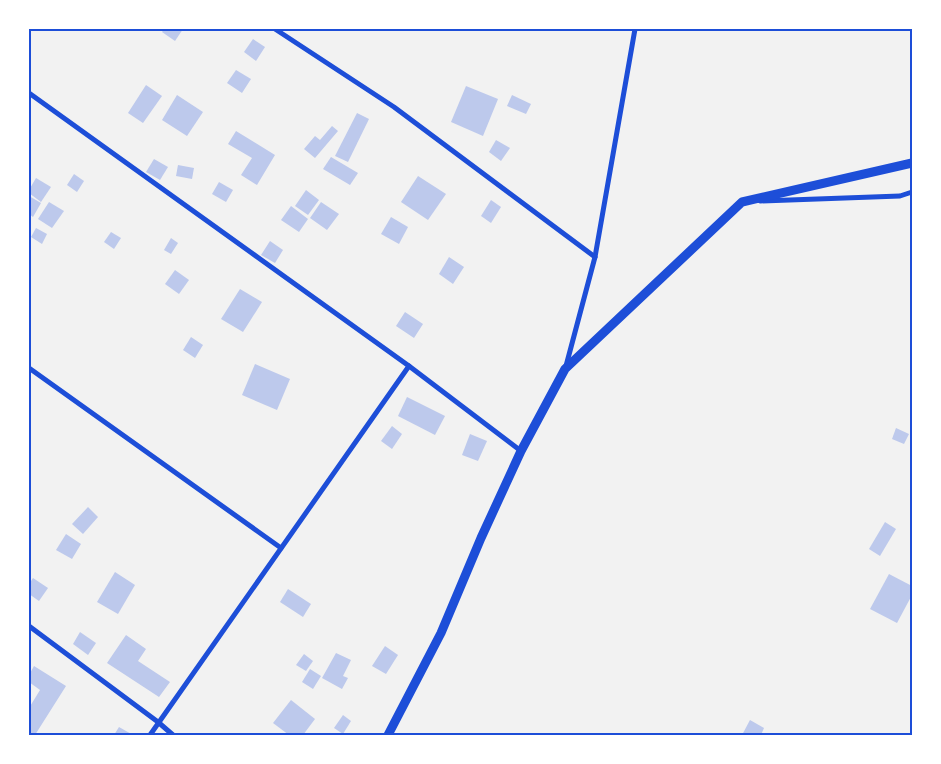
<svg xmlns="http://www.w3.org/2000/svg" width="941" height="764" font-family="Jost,sans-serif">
<rect width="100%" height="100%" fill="#f2f2f2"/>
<g fill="#bdc9ec">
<path d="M164,29h19l-8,12 -13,-9z"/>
<path d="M253,39l12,8 -9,14 -12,-9z"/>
<path d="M236,70l15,9 -9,14 -15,-10z"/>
<path d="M146,85l16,11 -19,27 -15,-10z"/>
<path d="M466,86l32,13 -15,37 -32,-14z"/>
<path d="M177,95l26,17 -16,24 -25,-16z"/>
<path d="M512,95l19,9 -5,10 -19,-8z"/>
<path d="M357,113l12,6 -21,43 -13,-6z"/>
<path d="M332,126l6,5 -23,27 -11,-9 11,-13 5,4z"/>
<path d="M236,131l39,24 -18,30 -16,-10 11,-17 -24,-14z"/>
<path d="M496,140l14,8 -9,13 -12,-9z"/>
<path d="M331,157l27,16 -8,12 -27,-16z"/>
<path d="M154,159l14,8 -8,13 -14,-8z"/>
<path d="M178,165l16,3 -2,11 -16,-3z"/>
<path d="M74,174l10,7 -7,11 -10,-7z"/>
<path d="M418,176l28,18 -18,26 -27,-18z"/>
<path d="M36,178l15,9 -10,15 -12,-9v-3z"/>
<path d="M219,182l14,8 -7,12 -14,-8z"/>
<path d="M306,190l13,10 -11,15 -13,-9z"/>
<path d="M29,196l12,7 -8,14 -4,-3z"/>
<path d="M491,200l10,7 -10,16 -10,-7z"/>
<path d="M49,202l15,9 -12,17 -14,-9z"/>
<path d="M321,202l18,12 -12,16 -17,-12z"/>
<path d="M291,206l17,13 -9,13 -18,-12z"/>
<path d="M391,217l17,10 -9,17 -18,-10z"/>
<path d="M36,228l11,6 -5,10 -11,-7z"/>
<path d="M111,232l10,6 -7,11 -10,-7z"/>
<path d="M171,238l7,5 -7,11 -7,-4z"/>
<path d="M270,241l13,9 -8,13 -14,-8z"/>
<path d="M449,257l15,10 -11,17 -14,-10z"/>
<path d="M175,270l14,10 -10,14 -14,-10z"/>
<path d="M240,289l22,13 -19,30 -22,-13z"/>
<path d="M405,312l18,12 -9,14 -18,-12z"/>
<path d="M191,337l12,8 -8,13 -12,-8z"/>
<path d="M255,364l35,15 -13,31 -35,-15z"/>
<path d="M407,397l38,19 -10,19 -37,-19z"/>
<path d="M392,426l10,8 -10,15 -11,-8z"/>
<path d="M896,428l13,6 -5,10 -12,-5z"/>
<path d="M470,434l17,7 -9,20 -16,-6z"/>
<path d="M88,507l10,10 -15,17 -11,-10z"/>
<path d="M885,522l11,7 -16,27 -11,-7z"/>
<path d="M66,534l15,10 -9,15 -16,-9z"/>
<path d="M115,572l20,13 -17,29 -21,-12z"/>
<path d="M889,574l23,12v9l-15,28 -27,-14z"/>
<path d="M33,578l15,10 -9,13 -10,-7v-10z"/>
<path d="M288,589l23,15 -8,13 -23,-15z"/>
<path d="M80,632l16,11 -8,12 -15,-11z"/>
<path d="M126,635l20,14 -8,12 32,21 -11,15 -52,-34z"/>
<path d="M385,646l13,9 -12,19 -14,-8z"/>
<path d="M336,653l15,7 -8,16 5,2 -6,11 -20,-11z"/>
<path d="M304,654l9,7 -7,10 -10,-6z"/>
<path d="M34,666l32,20 -31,49h-6v-27l11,-18 -11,-8v-7z"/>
<path d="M310,669l11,7 -8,13 -11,-7z"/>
<path d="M291,700l24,19 -12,16h-14l-16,-12z"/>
<path d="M343,715l8,6 -8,13 -9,-6z"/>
<path d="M750,720l14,8 -3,7h-19z"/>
<path d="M119,727l14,8h-19z"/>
</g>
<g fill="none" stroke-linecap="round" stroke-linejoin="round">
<g stroke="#1d4ed8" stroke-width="5">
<path d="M275,29l119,78 201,150"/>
<path d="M29,93l380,273 112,85"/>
<path d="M760,201l140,-5 12,-4"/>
<path d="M566,366l29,-109 40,-228"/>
<path d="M29,368l252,180"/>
<path d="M29,626l129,96 15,13"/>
<path d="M150,735l259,-369"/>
</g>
<path stroke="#1d4ed8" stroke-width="9" d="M388,735l53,-102 40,-95 40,-87 44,-82 177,-167 170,-39"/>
</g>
<rect width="941" height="764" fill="none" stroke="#ffffff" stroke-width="60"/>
<rect x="30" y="30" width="881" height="704" fill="none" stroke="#1d4ed8" stroke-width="2"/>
</svg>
